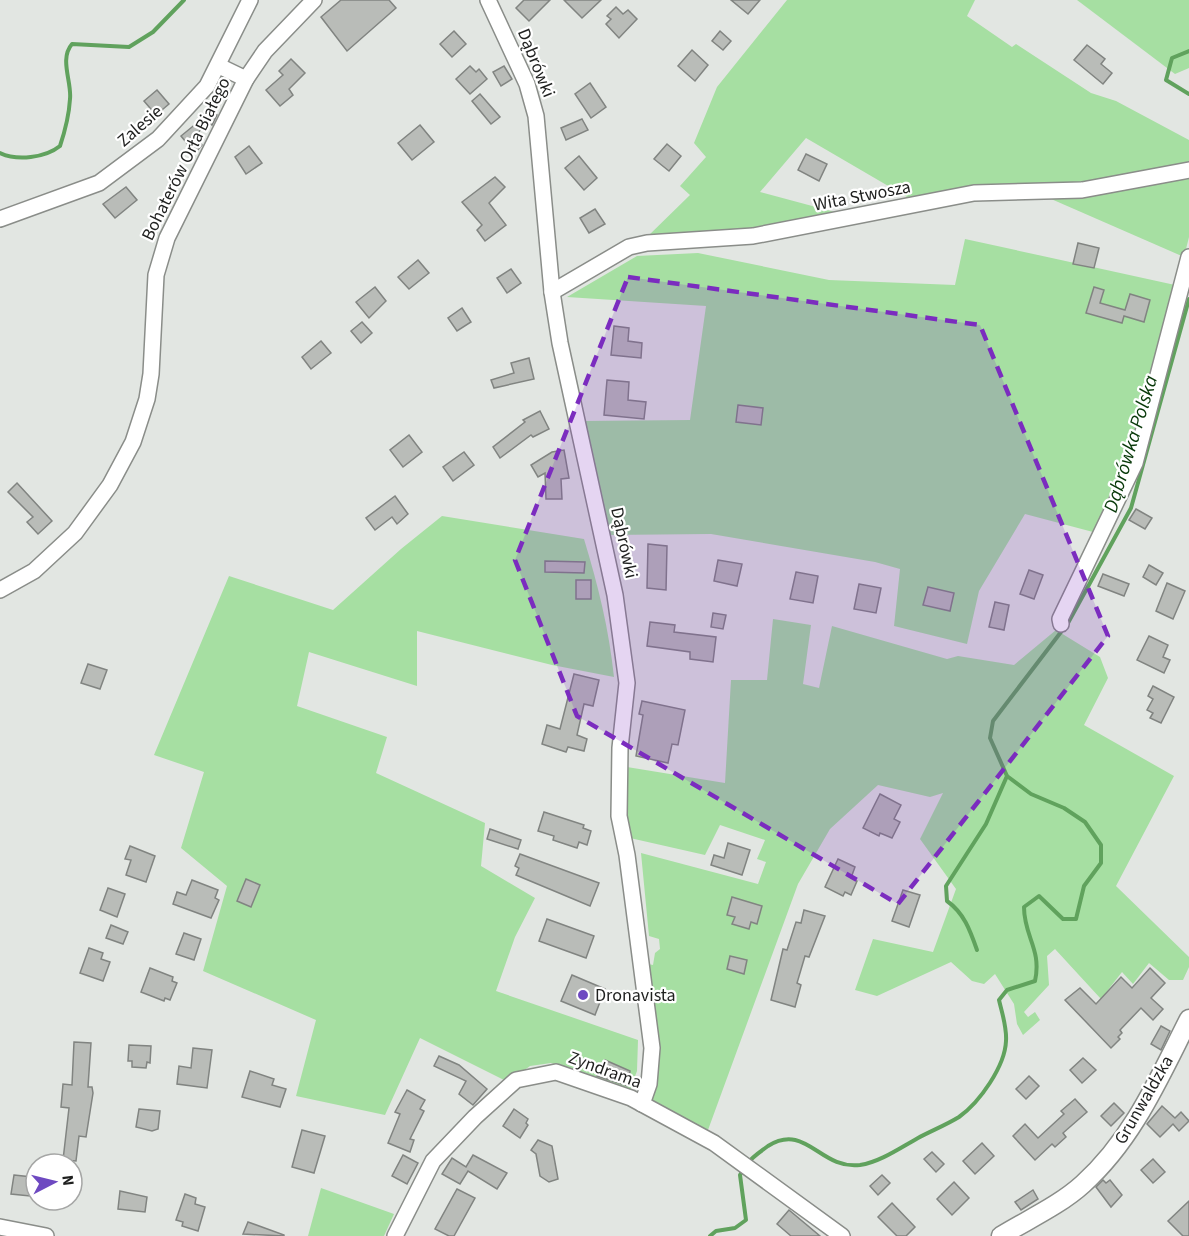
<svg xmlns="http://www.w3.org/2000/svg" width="1189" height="1236" font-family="'Source Sans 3',sans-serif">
<rect width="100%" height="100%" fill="#e2e6e2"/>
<g fill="#a6dfa2">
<path d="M787,0h188l-8,16 45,31 4,-3 75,49 25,8 73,39v22l-102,22 -86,1 -87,16 -108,-63 -46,54 82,22 -70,15 -126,9 44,-43 -10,-9 26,-29 -12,-14 23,-56z"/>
<path d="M1077,0h112v68l-14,6z"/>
<path d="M1189,179v58l-5,20 -142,-62z"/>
<path d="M965,239l210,46 -33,138 -49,109 -68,-18 -46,77 -12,53 -73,-18 6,-57 -25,-7 -164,-28 -103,1 -25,-114 107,-1 16,-114 -139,-9 70,-41 61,-3 131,27 126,5z"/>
<path d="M442,516l142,23c14,46 25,90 30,138l-62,-12 -135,-34v55l-108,-34 -12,54 90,31 -11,36 109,50 -4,43 54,32 -20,39 -19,54 142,49 -1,31 -7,19 -79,-27 -21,3 -22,16 -88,-44 -35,77 -89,-19 20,-76 -113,-49 24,-85 -46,-38 23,-76 -50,-17 75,-179 104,34 68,-61z"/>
<path d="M773,619l38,6 -8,59 16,4 13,-62 115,33 11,-3 56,9 42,-35 44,27 8,21 -24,47 90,51 -58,110 73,71v10l-6,13h-14l-20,-17 -16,21 -11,-12 -21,27 -46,-50 -8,7 2,29 -25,27 4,5 7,-5 5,8 -17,15 -6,-11 -3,-20 -19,-30 -11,10 -12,-3 -21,-19 -74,34 -22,-6 18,-51 60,13 23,-63 -36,-50 23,-46 -13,4 -52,-12 -48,44 -32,55 -90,246 -59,-27 9,-41 -10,-98 5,1 2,-12 5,-4 -1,-10 -10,-3 -8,-83 117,31 8,-22 -9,-3 8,-19 -45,-15 -15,30 -75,-17 -5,-26 2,-45 98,16 6,-103h36z"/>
<path d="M321,1188l73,26 -10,22h-76z"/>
</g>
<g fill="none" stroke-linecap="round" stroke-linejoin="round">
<g stroke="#60a25d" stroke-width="4">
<path d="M1189,51l-17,7 -6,22 23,14"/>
<path d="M0,153c17,8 45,5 60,-7 5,-15 9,-30 10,-47 2,-17 -11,-40 2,-55l57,3 24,-15 31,-32"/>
<path d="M1068,623l63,-115 58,-209"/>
<path d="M977,950c-7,-20 -13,-37 -30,-49l-1,-15 40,-62 21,-48"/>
<path d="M747,1164c6,-8 13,-12 21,-18 38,-24 52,24 92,19 20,-3 40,-17 58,-27 13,-7 28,-13 41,-21 21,-15 46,-51 47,-76 1,-14 -4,-28 -7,-41l8,-10 28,-9c7,-32 -11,-44 -11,-74l15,-11 24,23h13l8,-33 17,-23v-18l-16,-23 -21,-14 -33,-14 -24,-18 -17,-38 3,-17 68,-89"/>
<path d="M710,1236l6,-5 19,-3 11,-8 -6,-45 3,-5"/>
</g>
</g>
<g fill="#b9bcb8" stroke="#818481" stroke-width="1.5">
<path d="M341,0h48l7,8 -49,43 -26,-34z"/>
<path d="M524,0h26l-21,21 -13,-13z"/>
<path d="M564,0h37l-19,18z"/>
<path d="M731,0h29l-12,14z"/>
<path d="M616,7l7,7 5,-4 9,9 -18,19 -13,-14 5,-5 -4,-3z"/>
<path d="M454,31l12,13 -14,13 -12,-13z"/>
<path d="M720,31l11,10 -8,9 -11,-9z"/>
<path d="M1087,45l18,14 -4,5 11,9 -9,11 -29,-24z"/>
<path d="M692,50l16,15 -13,16 -17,-15z"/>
<path d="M291,59l14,14 -16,16 4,6 -13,11 -14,-16 17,-15 -4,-4z"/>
<path d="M470,66l6,6 3,-3 8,10 -17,15 -14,-15z"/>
<path d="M504,66l8,13 -11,7 -8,-14z"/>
<path d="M590,83l16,24 -15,11 -16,-24z"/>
<path d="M157,90l12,14 -13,11 -12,-14z"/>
<path d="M480,94l20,23 -9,7 -19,-23z"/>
<path d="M208,108l9,7 -5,10 -5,-4 -12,16 7,8 -7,8 -14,-17 22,-18 -2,-1z"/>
<path d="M582,119l6,11 -22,10 -5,-12z"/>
<path d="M420,125l14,17 -22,18 -14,-17z"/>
<path d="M667,144l14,12 -12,15 -15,-12z"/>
<path d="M249,146l13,17 -16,11 -11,-17z"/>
<path d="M806,154l21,10 -8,17 -21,-11z"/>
<path d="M579,156l18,22 -13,12 -19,-22z"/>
<path d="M495,177l10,10 -16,16 17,22 -21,16 -8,-11 5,-5 -20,-23z"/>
<path d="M126,187l11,13 -22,18 -12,-14z"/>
<path d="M595,209l10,15 -16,9 -9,-15z"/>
<path d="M1078,243l21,5 -5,20 -21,-4z"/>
<path d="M418,260l11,13 -20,16 -11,-12z"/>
<path d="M511,269l10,14 -14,10 -10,-15z"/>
<path d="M375,287l11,14 -17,17 -13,-16z"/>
<path d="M1094,287l10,3 -4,13 25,7 5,-16 20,6 -6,22 -20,-6 -2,7 -36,-10z"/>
<path d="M462,308l9,14 -14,9 -9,-13z"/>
<path d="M362,322l10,11 -11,10 -10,-12z"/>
<path d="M614,326l15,2 -1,13 14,2 -1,15 -30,-3z"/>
<path d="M321,341l10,12 -20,16 -9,-12z"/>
<path d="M529,358l5,21 -40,9 -3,-8 23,-7 -3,-10z"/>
<path d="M607,380l22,2 -1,18 18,2 -2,17 -40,-4z"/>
<path d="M738,405l25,3 -2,17 -25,-3z"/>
<path d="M540,411l9,18 -16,8 -2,-2 -31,23 -7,-11 32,-25 -2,-2z"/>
<path d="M409,435l13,17 -19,15 -13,-17z"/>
<path d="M564,450l5,28 -8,1 1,20h-16l-1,-26 -7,4 -7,-12 21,-13z"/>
<path d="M464,452l10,13 -21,16 -10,-14z"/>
<path d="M17,483l35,38 -14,13 -11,-12 6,-5 -25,-25z"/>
<path d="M395,496l13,18 -11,10 -5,-7 -17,13 -9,-12z"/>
<path d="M1136,509l16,9 -7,11 -16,-9z"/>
<path d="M648,544l19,2 -1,44 -19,-2z"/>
<path d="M718,560l24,4 -5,22 -23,-5z"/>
<path d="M545,561l40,1 -1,11 -39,-1z"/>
<path d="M1149,565l14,8 -7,12 -13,-8z"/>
<path d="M1029,570l14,5 -9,24 -14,-5z"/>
<path d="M796,572l22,4 -5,27 -23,-4z"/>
<path d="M1103,574l26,10 -5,12 -26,-10z"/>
<rect x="576" y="580" width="15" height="19"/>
<path d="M1167,583l18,8 -12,28 -17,-8z"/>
<path d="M859,584l22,4 -5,25 -22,-4z"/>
<path d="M928,587l26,6 -4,18 -27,-6z"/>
<path d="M995,602l14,3 -5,25 -15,-3z"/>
<path d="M713,613l13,2 -3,14 -12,-2z"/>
<path d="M650,622l25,3 -1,7 42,5 -3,25 -23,-3v-7l-43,-6z"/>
<path d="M1149,636l19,9 -5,12 7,3 -6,13 -27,-13z"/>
<path d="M88,664l19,6 -7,19 -19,-6z"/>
<path d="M574,674l25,6 -6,26 -9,-2 -7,31 10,4 -3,12 -16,-4 -2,5 -24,-8 5,-19 13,4z"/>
<path d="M1153,686l21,11 -13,26 -11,-5 3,-5 -6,-3 6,-11 -5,-3z"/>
<path d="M642,701l43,9 -7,35 -6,-1 -4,19 -32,-7 7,-41 -4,-1z"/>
<path d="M880,794l21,11 -7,14 6,3 -8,16 -12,-5 -1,3 -16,-8z"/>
<path d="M544,812l40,13 -1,3 8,3 -4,14 -8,-3 -2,6 -24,-8 1,-4 -16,-5z"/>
<path d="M490,829l31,11 -3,9 -31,-10z"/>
<path d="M728,843l22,7 -8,25 -31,-10 3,-10 10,3z"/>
<path d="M130,846l25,10 -9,26 -20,-7 5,-15 -6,-1z"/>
<path d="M520,854l79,29 -9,23 -74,-31 3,-7 -4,-2z"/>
<path d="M838,859l17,8 -4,11 6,3 -6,14 -6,-3 -2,4 -18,-9z"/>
<path d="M246,879l14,6 -9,22 -14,-6z"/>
<path d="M192,880l26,10 -3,8 4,2 -8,18 -38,-14 4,-12 9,3z"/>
<path d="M108,888l17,6 -8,23 -17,-7z"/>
<path d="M903,890l17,5 -11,32 -17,-6z"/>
<path d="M732,897l30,9 -5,18 -6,-2 -2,7 -17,-5 3,-7 -8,-2z"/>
<path d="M804,910l21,6 -16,41 -4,-1 -8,27 4,2 -6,22 -24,-7 12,-51 4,1 9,-28 5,1z"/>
<path d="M547,919l47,17 -8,22 -47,-17z"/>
<path d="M111,925l17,7 -5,12 -17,-6z"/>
<path d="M184,933l17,6 -7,21 -18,-6z"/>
<path d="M89,948l14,5 -2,6 9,3 -7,19 -23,-8z"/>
<path d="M730,956l17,4 -3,14 -17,-5z"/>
<path d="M150,968l23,9 -1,4 5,2 -7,17 -5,-2 -1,3 -23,-9z"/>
<path d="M1150,968l15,15 -14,15 12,11 -10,11 -12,-12 -21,22 2,3 -4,4 2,2 -9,9 -46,-48 15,-12 16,16 25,-27 11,11z"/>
<path d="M572,975l33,14 -10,26 -34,-14z"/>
<path d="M1161,1026l9,5 -9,19 -10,-6z"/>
<path d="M74,1042l17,1 -3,44h4l1,6 -7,44 -7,-1 -3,25 -13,-1 6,-52 -8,-1 2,-23 9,1z"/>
<path d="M129,1045l22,1 -1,17 -3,-1 -1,6 -14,-1v-6h-4z"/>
<path d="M193,1048l19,2 -5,38 -30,-4 2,-18 12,2z"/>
<path d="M439,1056l20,9 28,24 -14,16 -14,-11 7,-13 -32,-15z"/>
<path d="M1083,1058l13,12 -14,13 -12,-13z"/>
<path d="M605,1060l25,11 -2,15 -31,-10z"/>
<path d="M250,1071l24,8 -2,6 14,4 -6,18 -38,-10z"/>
<path d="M1029,1076l10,10 -13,13 -10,-10z"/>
<path d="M407,1090l18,10 -5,9 4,2 -14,28 4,1 -4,12 -22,-9 12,-29 -5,-2z"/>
<path d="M1075,1099l12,13 -24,21 3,4 -11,10 -3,-3 -17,16 -22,-24 12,-12 13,14 26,-24 -3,-3z"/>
<path d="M1114,1103l10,10 -13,13 -10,-10z"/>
<path d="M1162,1106l13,12 6,-6 8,9 -10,10 -6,-7 -13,13 -13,-13z"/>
<path d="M139,1109l21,2 -2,18 -6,2 -16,-4z"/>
<path d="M514,1109l14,10 -2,4 2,2 -8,13 -17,-12z"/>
<path d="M302,1130l23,6 -11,37 -22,-6z"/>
<path d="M538,1140l14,6 6,33 -9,3 -9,-6 -4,-22 -5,-4z"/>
<path d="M982,1143l12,13 -19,18 -12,-13z"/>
<path d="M932,1152l12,12 -8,8 -12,-13z"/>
<path d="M403,1155l15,8 -11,21 -15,-8z"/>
<path d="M473,1155l34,18 -10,16 -29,-18 -8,13 -18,-10 10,-16 14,9z"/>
<path d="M1153,1159l12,13 -12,11 -12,-13z"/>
<path d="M14,1175l18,2 -2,19 -19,-2z"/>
<path d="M882,1175l8,8 -12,12 -8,-9z"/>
<path d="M1103,1180l3,3 4,-3 12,15 -11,12 -15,-20z"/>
<path d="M954,1182l15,16 -17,17 -15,-16z"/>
<path d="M457,1189l18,9 -21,38h-5l-14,-7z"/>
<path d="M1033,1190l5,9 -17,11 -6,-8z"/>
<path d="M120,1191l27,6 -2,15 -27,-3z"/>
<path d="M185,1194l11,4 -1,6 10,3 -7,24 -16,-5 1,-4 -7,-2z"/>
<path d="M1189,1201v35h-6l-15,-15z"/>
<path d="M892,1203l23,24 -9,9h-9l-19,-19z"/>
<path d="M789,1210l31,26h-29l-14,-12z"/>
<path d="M248,1222l36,13v1l-41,-2z"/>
</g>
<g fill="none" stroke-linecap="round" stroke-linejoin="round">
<g stroke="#8a8d89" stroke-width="18">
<g id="minor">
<path d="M488,0l39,84 9,32 16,176 8,51 55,252 12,88 -7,65 -1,68 8,39 25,193 -3,36 -7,20"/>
<path d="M219,66l27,13"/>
<path d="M0,219l99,-36 59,-44 49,-53 43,-86"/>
<path d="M552,292l77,-45 18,-4 106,-7 221,-43 108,-3 107,-20"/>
<path d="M0,590l34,-19 41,-38 35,-48 23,-43 14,-43 4,-25 5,-99 11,-37 79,-159 19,-28 49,-51"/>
<path d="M1061,624l-1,-5 75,-156 54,-206"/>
<path d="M0,1227l46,9"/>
<path d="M395,1236l38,-75 42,-44 41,-37 40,-8 75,26 83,45 128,93"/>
</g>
</g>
<g stroke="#8a8d89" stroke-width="21">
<path id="tertiary" d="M1001,1236c26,-16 59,-31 82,-52 50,-45 76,-106 106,-165"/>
</g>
<use href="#minor" stroke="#fff" stroke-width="15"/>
<use href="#tertiary" stroke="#fff" stroke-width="18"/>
</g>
<path fill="#7b2cbf" fill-opacity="0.2" stroke="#7b2cbf" stroke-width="4.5" stroke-dasharray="12 8" stroke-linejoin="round" d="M628,277l352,48 128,311 -210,268 -321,-188 -62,-156z"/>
<circle fill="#6e49c1" stroke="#fff" stroke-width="2" cx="583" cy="995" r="6"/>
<g text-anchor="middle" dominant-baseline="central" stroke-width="4.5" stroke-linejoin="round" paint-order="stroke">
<g font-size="18" fill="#1f201f" stroke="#fff">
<text transform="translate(536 63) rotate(68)">Dąbrówki</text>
<text transform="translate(140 126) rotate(-41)">Zalesie</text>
<text transform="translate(186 159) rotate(-64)">Bohaterów Orła Białego</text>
<text transform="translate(862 196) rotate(-11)">Wita Stwosza</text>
<text transform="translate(624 543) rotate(78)">Dąbrówki</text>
<text transform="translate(605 1070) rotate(20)">Zyndrama</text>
<text transform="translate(1144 1100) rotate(-60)">Grunwaldzka</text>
</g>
<g font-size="18" fill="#1f201f" stroke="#fff" text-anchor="start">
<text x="595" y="995">Dronavista</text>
</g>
<g font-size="20" font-style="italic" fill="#083909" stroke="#fff">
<text transform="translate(1131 444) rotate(-73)">Dąbrówka Polska</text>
</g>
</g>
<g transform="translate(54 1182) rotate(83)"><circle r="28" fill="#ffffff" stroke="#a5a6a5" stroke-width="1.5"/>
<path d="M0-4.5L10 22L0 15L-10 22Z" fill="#6e49c1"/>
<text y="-9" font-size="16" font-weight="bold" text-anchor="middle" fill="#1f201f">N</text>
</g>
</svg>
